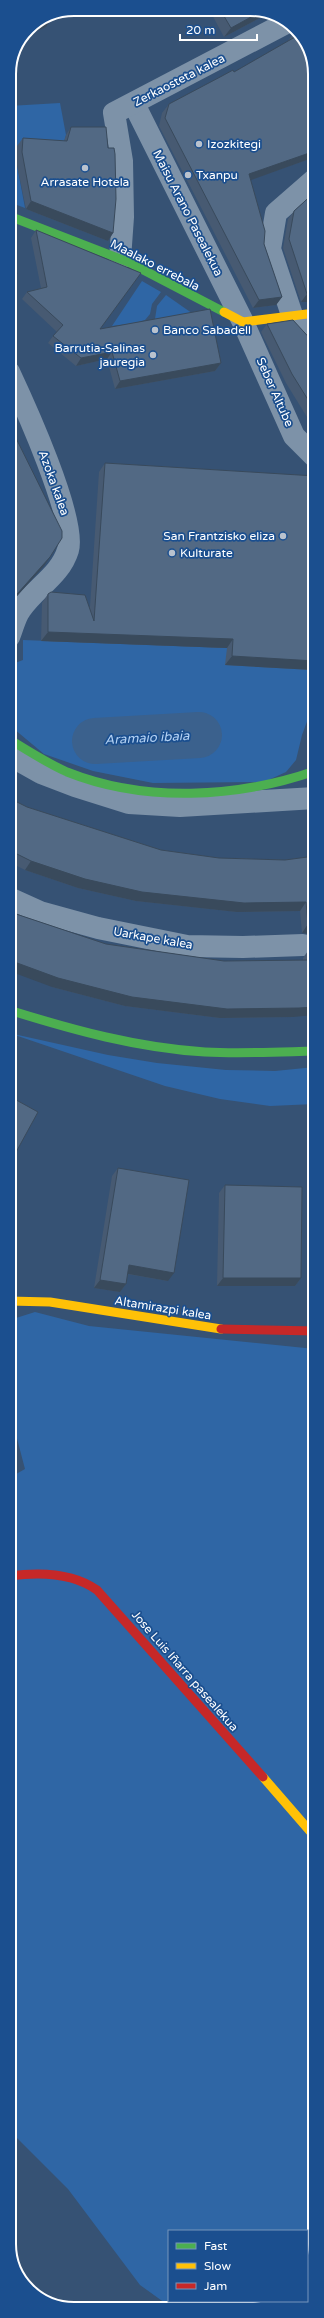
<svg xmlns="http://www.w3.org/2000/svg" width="324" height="2318" font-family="'Varela Round',sans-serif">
<rect width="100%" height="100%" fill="#365274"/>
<g fill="#2f66a5">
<path d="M60,103l6,32 -4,14 -45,-2 -1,13 9,48 -16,-6v-96z"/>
<path d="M142,281l19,11 -9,12 -2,10 -5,6 -9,3 -24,3z"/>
<path d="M166,295l30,21 -41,3 2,-13z"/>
<path d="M23,640l204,8 88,23v29l-13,35 -6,25 -10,12 -22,10 -111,1 -60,-12 -49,-17 -30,-25 1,-66 8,-3z"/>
<path d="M9,1033l99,22 49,8 69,7 49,1 40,-4v37l-45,2 -50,-7 -55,-13z"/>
<path d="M35,1312l54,14 226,23v895l-8,19v-32h-138v70h102l-17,8 -82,-1 -32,-23 -72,-96 -59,-59v-652l16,-9 -16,-61v-77l8,-4 -1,-9z"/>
</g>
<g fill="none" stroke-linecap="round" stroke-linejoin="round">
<path stroke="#3b618d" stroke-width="46" d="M95,741l104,-6"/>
<g stroke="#7d92a8" stroke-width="22">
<path d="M134,104l109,218 51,114 21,21"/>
<path d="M315,179l-39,34 -6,36 22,66 23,28"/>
<path d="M120,259l3,-42 -1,-56 -8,-48 172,-90"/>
<path d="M9,372c15,32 68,148 59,178 -8,26 -33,38 -47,59 -6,7 -8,19 -12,28"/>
<path d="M9,755l32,18 34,13 54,17 51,3 135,-8"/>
<path d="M9,898l31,14 58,16 89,18 56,1 60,-2"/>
</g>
<g stroke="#4caf50" stroke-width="9">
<path d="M9,216l119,46 96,50"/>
<path d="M9,739c19,12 38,24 58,33 78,31 170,26 248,-1"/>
<path d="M9,1010c64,20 129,38 196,42 37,2 73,0 110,-1"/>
</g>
<g stroke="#ffc107" stroke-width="9">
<path d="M224,312l19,10 72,-9"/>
<path d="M9,1301l41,1 171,27"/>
<path d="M263,1777l52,60"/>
</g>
<g stroke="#c62828" stroke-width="9">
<path d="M221,1329l94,2"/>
<path d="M9,1576c29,-4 63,-4 88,14l166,187"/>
</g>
</g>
<g fill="#475a72">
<path d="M210,11h56l3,2 -45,24z"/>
<path d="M293,34l22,36v87l-65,23 14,64 18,53 -6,8 -23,3 -94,-182 3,-13 7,-9 65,-32 53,-30z"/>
<path d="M71,127l42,106 -5,8 -82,-32 -10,-49 1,-14 6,-8 41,3 2,-6z"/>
<path d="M315,192v110h-14l-18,-54 5,-29 6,-8z"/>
<path d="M36,230l65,99 120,34 -6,8 -100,18 -8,-30 -31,7 -28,-23 5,-7 4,-4 -35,-33 5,-7 14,-4 -10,-50z"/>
<path d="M267,324l48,20v86l-29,-47 -25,-51z"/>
<path d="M105,463l208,207 -88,-5 2,-17 -186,-7 1,-38 6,-9 42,13 9,-135z"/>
<path d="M9,798l18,9 134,43 58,8 66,2 30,-4v87l-6,-9 -7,-1 -2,-22 -63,1 -101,-11 -58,-13 -53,-18 -16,-8z"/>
<path d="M13,913l93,31 118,17 79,-1v-2l7,-10 5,-3 -22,72 -73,1 -95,-12 -73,-19z"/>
<path d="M118,1168l50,113 -41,-7 -1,10 -6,8 -26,-4 18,-112z"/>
<path d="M225,1185l76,93 -6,8h-78l2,-93z"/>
</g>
<g fill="#394a5c">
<path d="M262,11h4l3,2 -45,24 7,-9z"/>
<path d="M51,20l-5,7 -21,9 3,-7z"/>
<path d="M315,151v6l-72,26 6,-9z"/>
<path d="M31,201l82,32 -5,8 -82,-32z"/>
<path d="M315,293v9h-14l6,-8z"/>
<path d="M282,297l-6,8 -23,3 6,-8z"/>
<path d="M112,352l-5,7 -31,7 5,-8z"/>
<path d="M221,363l-6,8 -100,18 5,-8z"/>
<path d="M50,557l-6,9 -35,39v-2z"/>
<path d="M48,632l185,7 -6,9 -186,-7z"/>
<path d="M232,656l83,5v7l-2,2 -88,-5z"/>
<path d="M31,861l275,41 -6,9 -63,1 -101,-11 -58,-13 -53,-18z"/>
<path d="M308,924l7,1v1l-6,8 -7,-1z"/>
<path d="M9,960l306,47v8l-22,2 -73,1 -95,-12 -73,-19 -43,-16z"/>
<path d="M129,1265l45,8 -6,8 -45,-8z"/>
<path d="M223,1278h78l-6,8h-78z"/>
<path d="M100,1280l26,4 -6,8 -26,-4z"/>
</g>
<g fill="#526984" stroke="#394a5c">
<path d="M221,11h41l-31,17z"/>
<path d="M51,19v1l-23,9v-1z"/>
<path d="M298,31h1l16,39v81l-66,23 16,57 -1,13 18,53 -23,3 -94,-182 4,-14 53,-28 11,-6 1,2 61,-35 -2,-3z"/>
<path d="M71,127h35l2,21h6l1,6 1,45 -3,34 -82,-32 -9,-49 1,-14 44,3z"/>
<path d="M315,192v101l-8,1 -18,-55 5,-28z"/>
<path d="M36,230l105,43 -41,56 110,-20 11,54 -101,18 -8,-29 -31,6 -28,-22 10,-11 -36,-33 20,-5z"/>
<path d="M9,248l8,26 -8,9z"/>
<path d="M293,320l22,24v67l-23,-37 -25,-50z"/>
<path d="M9,424l53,107v7l-12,19 -41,46z"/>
<path d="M105,463l210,13v185l-83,-5 1,-17 -185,-7v-38l3,-2 34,3 9,26z"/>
<path d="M9,798l18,9 134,43 58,8 66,2 30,-4v69l-7,-1 -2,-22 -62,1 -102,-11 -57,-13 -54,-18 -22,-11z"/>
<path d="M9,911l4,2 93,31 118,17 86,-1v-12l5,-3v62l-16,1 -72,1 -95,-12 -74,-19 -49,-18z"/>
<path d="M9,1096l29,16 -29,53z"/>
<path d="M118,1168l71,12 -15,93 -45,-8 -3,19 -26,-4z"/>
<path d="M225,1185l77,2 -1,91h-78z"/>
</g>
<g fill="#b9c2ce" stroke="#1b4f8f" stroke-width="1.5">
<circle cx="199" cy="144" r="4"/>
<circle cx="85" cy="168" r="4"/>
<circle cx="188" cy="175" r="4"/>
<circle cx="155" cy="330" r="4"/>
<circle cx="153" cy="355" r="4"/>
<circle cx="283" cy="536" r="4"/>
<circle cx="172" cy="553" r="4"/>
</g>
<g text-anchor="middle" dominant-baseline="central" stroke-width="3.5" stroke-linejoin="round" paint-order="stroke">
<g font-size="12" fill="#fff" stroke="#1b4f8f">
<text transform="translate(179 80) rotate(-27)">Zerkaosteta kalea</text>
<text transform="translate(188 213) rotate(63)">Maisu Arano Pasealekua</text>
<text transform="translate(155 265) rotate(27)">Maalako errebala</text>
<text transform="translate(275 392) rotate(66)">Seber Altube</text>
<text transform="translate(54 483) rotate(70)">Azoka kalea</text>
<text transform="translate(153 938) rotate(10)">Uarkape kalea</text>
<text transform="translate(163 1308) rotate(9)">Altamirazpi kalea</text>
<text transform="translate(185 1671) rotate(49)">Jose Luis Iñarra pasealekua</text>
</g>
<g font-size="12" fill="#fff" stroke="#1b4f8f" text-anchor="start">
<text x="207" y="144">Izozkitegi</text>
<text x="196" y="175">Txanpu</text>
<text x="85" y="182" text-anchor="middle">Arrasate Hotela</text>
<text x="163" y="330">Banco Sabadell</text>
<text x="145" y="348" text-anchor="end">Barrutia-Salinas<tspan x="145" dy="14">jauregia</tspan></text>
<text x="275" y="536" text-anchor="end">San Frantzisko eliza</text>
<text x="180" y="553">Kulturate</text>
</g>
<g font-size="13" font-style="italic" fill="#b5d3f5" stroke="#1b4f8f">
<text transform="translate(147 738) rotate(-3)">Aramaio ibaia</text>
</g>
</g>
<path d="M0 0H324V2318H0ZM74 16H250A58 58 0 0 1 308 74V2244A58 58 0 0 1 250 2302H74A58 58 0 0 1 16 2244V74A58 58 0 0 1 74 16Z" fill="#1b4f8f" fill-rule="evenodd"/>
<path fill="none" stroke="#fff" stroke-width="2" d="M74 16H250A58 58 0 0 1 308 74V2244A58 58 0 0 1 250 2302H74A58 58 0 0 1 16 2244V74A58 58 0 0 1 74 16Z"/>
<rect x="168" y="2230" width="140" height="72" fill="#1b4f8f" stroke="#7695bc"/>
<rect x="176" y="2243" width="20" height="6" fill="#4caf50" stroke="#7695bc"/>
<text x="204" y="2250" font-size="12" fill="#ffffff">Fast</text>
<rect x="176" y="2263" width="20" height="6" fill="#ffc107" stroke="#7695bc"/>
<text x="204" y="2270" font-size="12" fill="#ffffff">Slow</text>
<rect x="176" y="2283" width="20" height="6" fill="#c62828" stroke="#7695bc"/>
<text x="204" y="2290" font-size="12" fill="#ffffff">Jam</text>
<path d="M180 34v6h77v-6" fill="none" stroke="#ffffff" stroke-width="2"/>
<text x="186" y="34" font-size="12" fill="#ffffff" stroke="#1b4f8f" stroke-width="3" paint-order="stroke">20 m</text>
</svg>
